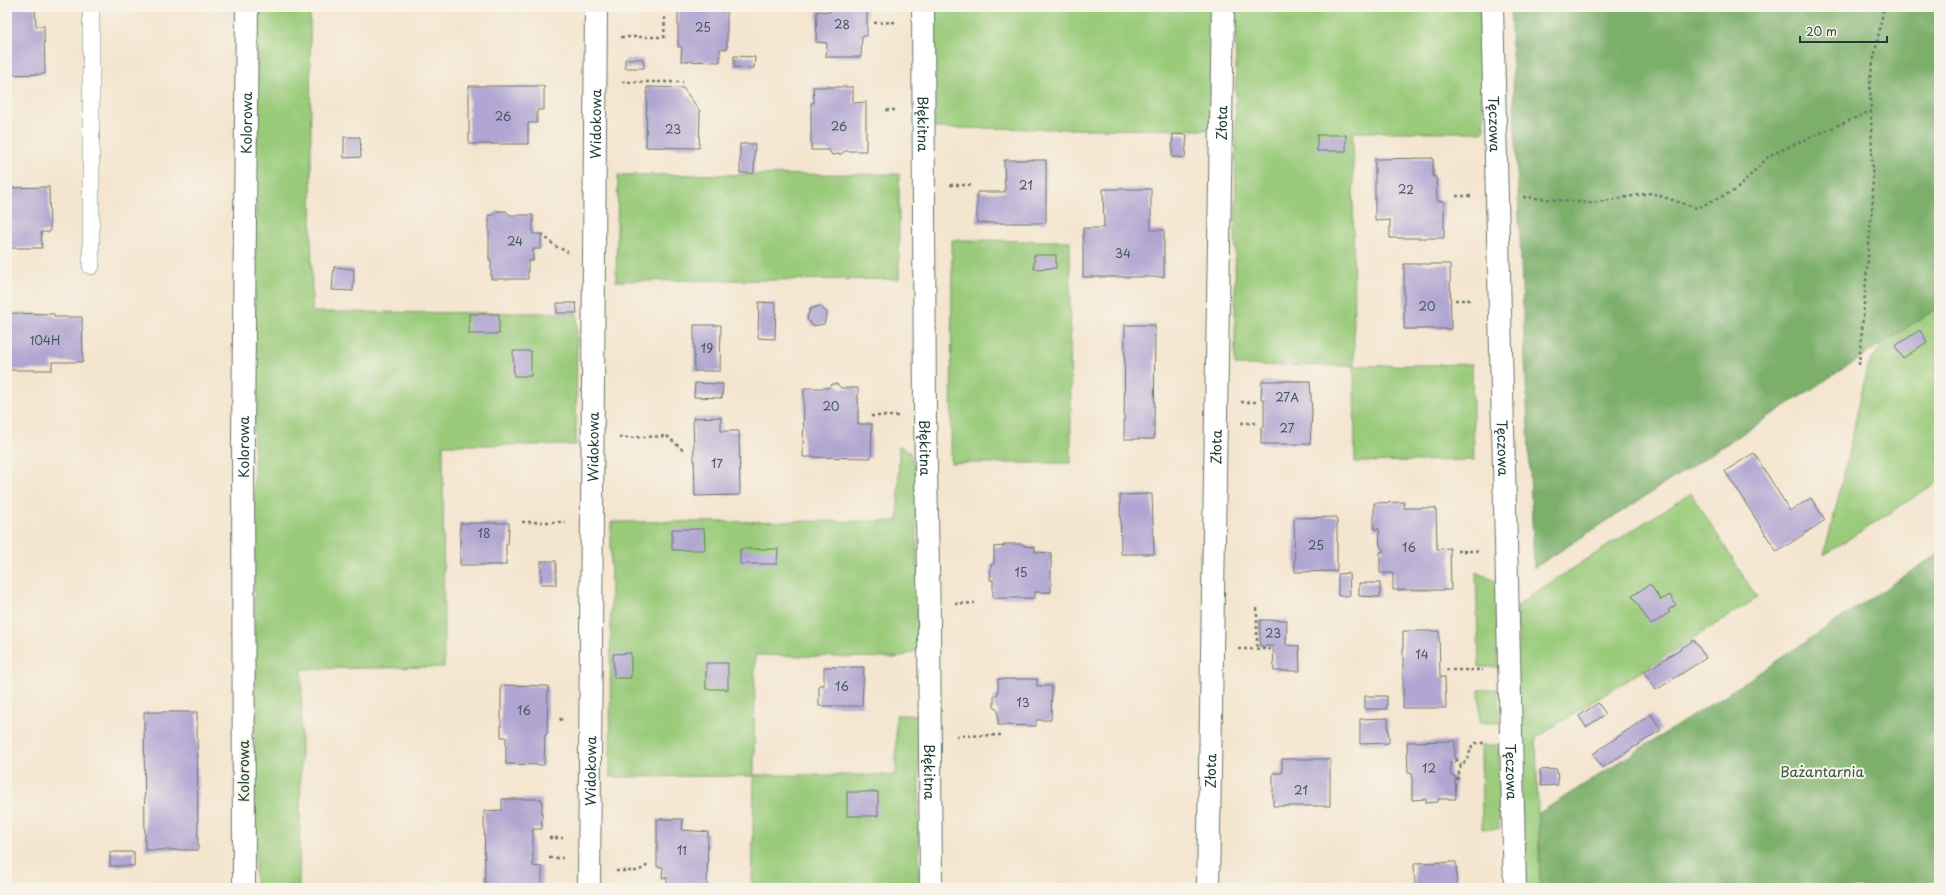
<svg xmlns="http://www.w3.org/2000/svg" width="1946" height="895" font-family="'Playpen Sans',sans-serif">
<rect width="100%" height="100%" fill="#f7f3e8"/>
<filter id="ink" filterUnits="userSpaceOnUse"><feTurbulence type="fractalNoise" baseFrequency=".025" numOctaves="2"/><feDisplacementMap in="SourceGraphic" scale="8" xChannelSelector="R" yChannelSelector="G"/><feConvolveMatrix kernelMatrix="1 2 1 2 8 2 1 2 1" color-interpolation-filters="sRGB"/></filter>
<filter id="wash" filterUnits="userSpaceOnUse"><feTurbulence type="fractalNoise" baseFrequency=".012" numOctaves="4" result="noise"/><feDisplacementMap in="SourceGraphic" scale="16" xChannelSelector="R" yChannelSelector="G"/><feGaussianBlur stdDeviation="0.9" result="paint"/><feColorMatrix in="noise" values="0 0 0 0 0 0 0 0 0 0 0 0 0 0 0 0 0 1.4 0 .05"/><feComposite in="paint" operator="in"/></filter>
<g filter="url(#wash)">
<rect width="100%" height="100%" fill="#f4e5cf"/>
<g fill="#9acb7a" stroke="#5c8457">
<path d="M257,7h53l2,305 265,1 -1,132h-133l1,222 -142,2 -3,219h-44l-1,-444z"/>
<path d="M935,7h277l-2,123 -275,-2z"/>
<path d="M1236,7h244l4,125h-131l1,234 118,-2 2,96 -119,2 -1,-96 -119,-1z"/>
<path d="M899,174v105l-283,2 2,-106z"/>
<path d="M952,240l118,1 1,222h-120z"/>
<path d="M1939,307v174l-115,74 19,-77 24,-111 17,-25z"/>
<path d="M899,446l10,5 7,20 2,179 -21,8 -142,-3 -1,120h142v-60h23v173h-167l2,-112 -144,1 1,-255 287,-1z"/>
<path d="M1691,493l66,105 -221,140 4,150h-16l-7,-281 17,-14z"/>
<path d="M1476,572l20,9 2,86h-19z"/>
<path d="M1498,689l1,34h-19l-1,-33z"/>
<path d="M1481,745h18v84h-17z"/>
</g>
<g fill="#7baf6a" stroke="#4d764f">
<path d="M1510,7h429v300l-405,261z"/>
<path d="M1939,553v335h-399l-1,-75 191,-121z"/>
</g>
<g id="blocks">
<g fill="#b1a5d2">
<path d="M35,7l1,19h8l1,48 -38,1v-67z"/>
<path d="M678,7h49v42h-7v13l-39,-1 1,-14h-4z"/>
<path d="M830,7h37v29h-5l-1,21h-35l1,-14 -11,-1 1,-31 13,1z"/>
<path d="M734,56l21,1 -1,11 -20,-1z"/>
<path d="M625,59h18l1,9h-19z"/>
<path d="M469,86h75v24h-7v13h-9v21h-59z"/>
<path d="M647,87l36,1 17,23 -1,37 -53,-1z"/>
<path d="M813,87h40v16l13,-1v49h-21l-4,3 -9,1 -3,-5h-18v-47h3z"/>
<path d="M1173,134l14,1 -2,23 -13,-1z"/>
<rect x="1317" y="135" width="29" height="16"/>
<path d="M344,137h16l1,20 -17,1z"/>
<path d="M740,144h15l-1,29h-14z"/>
<path d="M1433,158v19h3l1,24h7v37h-54v-18l-15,1v-62z"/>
<path d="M1004,160h42v63h-69v-31h28z"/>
<path d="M49,187l1,45h-9l1,16h-35v-60z"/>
<path d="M1103,189h48v41h13v47h-81v-49h21z"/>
<path d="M497,211h9l4,4h23v19h8v15h-8v12h-5v18h-37v-19h-2v-45h4z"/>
<path d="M1034,255h22v13l-22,1z"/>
<path d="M1404,264h46l1,65h-47z"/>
<path d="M334,267l20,2 -1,22 -21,-1z"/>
<path d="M759,302l17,1 -1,36 -17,-1z"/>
<path d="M557,303h19l1,10h-20z"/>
<path d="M820,306l7,7 -3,11 -11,2 -6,-7 3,-10z"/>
<path d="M7,313l47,1 1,3h27l1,45h-31v8h-45z"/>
<rect x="469" y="314" width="30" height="20"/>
<path d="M694,325h27l-1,46h-26z"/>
<path d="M1125,325h30l-1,114h-30z"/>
<path d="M1920,330l7,12 -24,16 -8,-12z"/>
<path d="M513,351h18v25h-17z"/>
<path d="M1262,381h48l2,32 -2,31h-49v-17h3v-28h-3z"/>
<path d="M695,383l28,1 -1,14 -28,-1z"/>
<path d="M832,384h5l4,4h17v36h14l-1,34 -68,-1 1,-69h24z"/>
<path d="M721,417v14h18l1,64 -45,1 -2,-78z"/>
<path d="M1754,453l36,58 21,-13 14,22 -48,32 -52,-81z"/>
<path d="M1152,494l2,60h-33l-1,-59z"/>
<path d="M1404,502v6h32l1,41 13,-1 1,42h-58v-17h-13v-21l4,-1 -4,-5 -1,-17h-5v-26z"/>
<path d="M1337,517v54l-42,1 -1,-54z"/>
<path d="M460,523h49l-1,21h-2v21h-46z"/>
<path d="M672,529h32l1,21h-33z"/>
<path d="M1004,544h20v2l11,1v5l16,1v39h-16v6h-42v-18h-3l1,-16h3v-17l10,-1z"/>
<path d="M740,549h38l-1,15h-37z"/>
<rect x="541" y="561" width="15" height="23"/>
<path d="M1349,573l1,23h-12v-22z"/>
<path d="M1359,583h21v14l-21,-1z"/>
<path d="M1650,584l11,16 9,-5 6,10 -8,5 2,2 -19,13 -19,-29z"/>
<path d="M1260,620h27l-1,25 13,1 1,25h-26l-1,-25h-13z"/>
<path d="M1403,631h36l1,46h5l1,31h-43z"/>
<path d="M1694,640l12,18 -50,32 -12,-18z"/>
<path d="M631,653v25h-17l-1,-24z"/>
<rect x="706" y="663" width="22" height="26"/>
<path d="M824,667h40l-2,39h-43v-21h5z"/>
<path d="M998,679h39v7h15l-1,34h-15v6l-38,-1v-14l-4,-4v-10l4,-3z"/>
<path d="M501,685l47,1 -1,48 -2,1 -1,30 -38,-1v-27h-5z"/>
<rect x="1365" y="696" width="22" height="13"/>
<path d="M1598,703l8,11 -20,13 -7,-11z"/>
<path d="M144,712h53l1,138h-53z"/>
<path d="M1651,714l10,16 -59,38 -9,-14z"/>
<path d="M1388,718l1,25 -29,1v-25z"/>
<path d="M1455,741v22h-5l1,13h4l1,23h-18v3l-12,1v-4l-14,1v-27h-4l-1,-31z"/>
<path d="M1282,759h48v47h-57v-33h9z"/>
<path d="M1557,769l1,16 -17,1 -1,-16z"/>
<rect x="847" y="792" width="31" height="24"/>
<path d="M502,799h40v30h-9v37l9,1v21h-40v-3h-17l-1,-74 18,-1z"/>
<path d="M657,819h26l-1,11 26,2 -1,56h-40v-10h-5l1,-11h-6z"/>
<rect x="110" y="852" width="24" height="14"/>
<path d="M1456,862l1,26h-42l-1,-25z"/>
</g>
</g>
</g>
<g filter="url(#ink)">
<use href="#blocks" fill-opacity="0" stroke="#6a786a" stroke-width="1"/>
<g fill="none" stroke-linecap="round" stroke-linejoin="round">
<g stroke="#6a786a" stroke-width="18">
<path id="service" d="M91,7v259"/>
</g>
<g stroke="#6a786a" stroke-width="24">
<g id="minor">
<path id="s1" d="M923,7l2,409 4,205 2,267"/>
<path id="s2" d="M1492,7l23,881"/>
<path id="s3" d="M244,888l-1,-450 4,-431"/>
<path id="s4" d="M589,888l7,-881"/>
<path id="s5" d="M1208,888l15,-881"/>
</g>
</g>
<g stroke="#6a786a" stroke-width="2.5" stroke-dasharray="3 3" stroke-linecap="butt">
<path d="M874,23l23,-1"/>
<path d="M621,37h43l1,-22"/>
<path d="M622,82h61"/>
<path d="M886,110h11"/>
<path d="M950,185h21"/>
<path d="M1456,196h16"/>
<path d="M1523,197l68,6 60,-10 46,15 39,-18 34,-35 101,-44"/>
<path d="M542,234l13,12 13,6"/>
<path d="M1455,300h18"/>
<path d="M1859,365l14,-169 -3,-118 14,-71"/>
<path d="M1241,402h16"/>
<path d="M871,416h27"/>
<path d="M1241,423h15"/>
<path d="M619,438l48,-2 17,15"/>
<path d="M522,522h43"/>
<path d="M1457,551h23"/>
<path d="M955,604l20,-1"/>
<path d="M1257,608v41"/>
<path d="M1238,649h36"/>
<path d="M1446,670h37"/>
<path d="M560,718l3,5"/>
<path d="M956,736l46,-1"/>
<path d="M1456,759l5,6"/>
<path d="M1457,780l4,-15 6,-5 5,-14 4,-3h9"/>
<path d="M549,838h14"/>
<path d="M549,858h14"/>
<path d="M616,871h22l12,-7"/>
</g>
<use href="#service" stroke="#fff" stroke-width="17"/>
<use href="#minor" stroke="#fff" stroke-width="22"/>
</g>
</g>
<g text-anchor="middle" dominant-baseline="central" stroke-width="4" stroke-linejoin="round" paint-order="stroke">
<g font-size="12" fill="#44575c">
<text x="842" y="24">28</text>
<text x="703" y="27">25</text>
<text x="503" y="116">26</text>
<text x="839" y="126">26</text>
<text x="673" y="129">23</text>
<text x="1026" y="185">21</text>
<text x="1406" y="189">22</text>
<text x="515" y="241">24</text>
<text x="1123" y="253">34</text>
<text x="1427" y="306">20</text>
<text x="45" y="340">104H</text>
<text x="707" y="348">19</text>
<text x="1287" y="397">27A</text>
<text x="831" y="406">20</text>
<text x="1287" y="428">27</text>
<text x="717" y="463">17</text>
<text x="484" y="533">18</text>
<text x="1316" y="545">25</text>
<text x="1409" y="547">16</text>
<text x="1021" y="572">15</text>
<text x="1273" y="633">23</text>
<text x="1422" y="654">14</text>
<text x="842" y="686">16</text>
<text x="1023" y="702">13</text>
<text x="524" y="710">16</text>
<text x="1429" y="768">12</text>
<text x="1301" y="790">21</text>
<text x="682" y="850">11</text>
</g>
<g font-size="14" fill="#1f3d34" stroke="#f7f3e8">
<text stroke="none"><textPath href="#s3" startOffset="765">Kolorowa</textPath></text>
<text stroke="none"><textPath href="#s4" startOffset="764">Widokowa</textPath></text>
<text stroke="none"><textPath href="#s1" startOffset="117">Błękitna</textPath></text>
<text stroke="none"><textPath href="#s5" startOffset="765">Złota</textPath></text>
<text stroke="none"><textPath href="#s2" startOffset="117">Tęczowa</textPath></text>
<text stroke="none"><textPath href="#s3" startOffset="441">Kolorowa</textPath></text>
<text stroke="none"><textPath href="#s4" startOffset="441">Widokowa</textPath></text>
<text stroke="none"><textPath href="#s5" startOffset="441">Złota</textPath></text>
<text stroke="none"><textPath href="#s2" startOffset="441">Tęczowa</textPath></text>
<text stroke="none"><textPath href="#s1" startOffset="441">Błękitna</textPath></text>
<text transform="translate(243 771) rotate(-90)">Kolorowa</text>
<text stroke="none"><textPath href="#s4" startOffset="117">Widokowa</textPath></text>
<text stroke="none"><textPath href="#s1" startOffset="765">Błękitna</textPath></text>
<text stroke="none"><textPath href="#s5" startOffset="117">Złota</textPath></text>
<text stroke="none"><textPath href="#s2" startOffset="765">Tęczowa</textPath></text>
</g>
<g font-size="14" fill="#385942" stroke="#f7f3e8">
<text x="1822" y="771">Bażantarnia</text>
</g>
</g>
<rect width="1946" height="895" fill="none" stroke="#f7f3e8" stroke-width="24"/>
<path d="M1800 36v6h87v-6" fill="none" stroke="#1f3d34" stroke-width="2"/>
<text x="1806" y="36" font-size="12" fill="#1f3d34" stroke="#f7f3e8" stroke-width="3" paint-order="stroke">20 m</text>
</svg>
